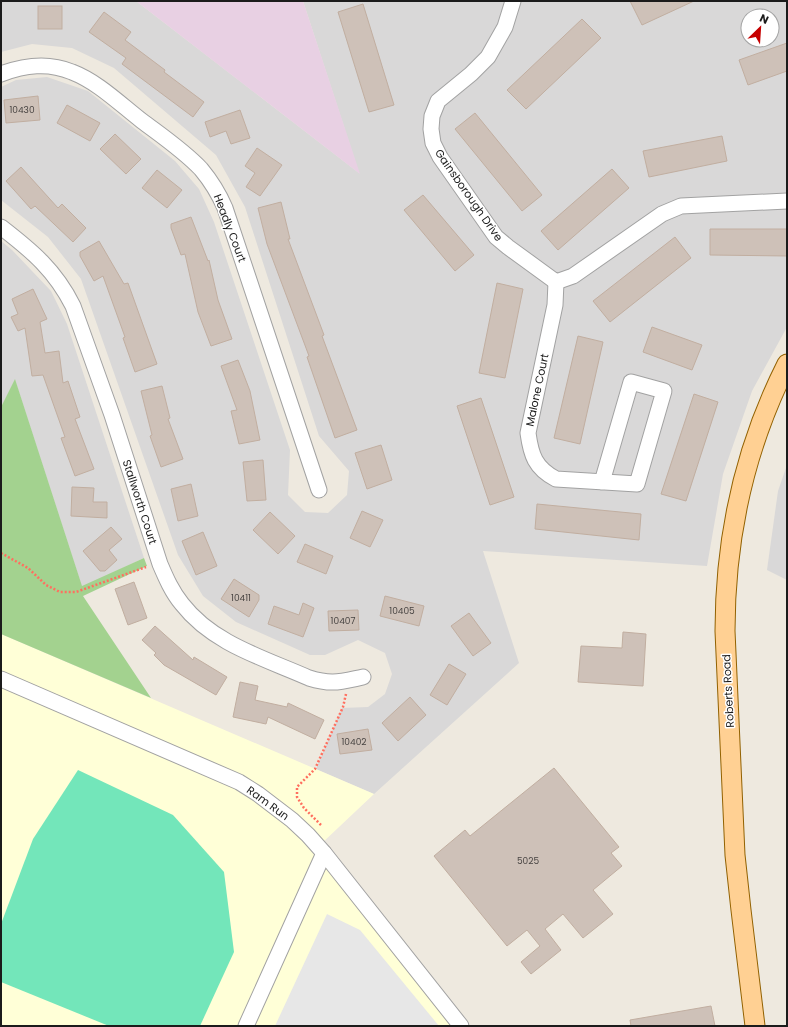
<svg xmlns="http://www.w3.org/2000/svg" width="788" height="1027" font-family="Poppins,sans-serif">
<rect width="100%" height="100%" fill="#eee9df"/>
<g fill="#d9d8d8" fill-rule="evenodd">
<path d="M1,1h135l223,172 -56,-172h484v326l-35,64 -29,83 -16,92 -224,-15 36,112 -145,131 -58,-25 26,-61 26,-1 17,-13 7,-20 -7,-21 -27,-13 -33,15h-15l-74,-33 -33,-26 -25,-41 -97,-276 -33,-42 -47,-37v-113l15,-7 31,-3 41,14 87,70 24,28 15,33 76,228 -2,45 17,17 23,1 19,-18 2,-24 -30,-35 -74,-229 -29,-52 -102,-87 -42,-20 -40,-4 -31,8zM748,16h24v24h-24z"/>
<path d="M1,241l11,9 39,41 16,33 77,234 -62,29 -67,-207 -14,27z"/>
<path d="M787,465v115l-20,-10 11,-79z"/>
</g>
<path fill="#e8d0e3" d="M136,1h167l57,173 -9,-7z"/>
<path fill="#ffffd7" d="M1,634l373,160 -53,50 146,182h-466z"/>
<path fill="#a3d28f" d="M15,379l67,207 62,-28 3,8 -64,30 68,102 -150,-64v-227z"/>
<path fill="#73e6ba" d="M78,770l95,45 51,57 10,80 -34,74h-91l-108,-44v-58l32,-85z"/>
<path fill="#e7e7e7" d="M327,914l33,16 79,96h-164z"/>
<g fill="#cec1b8" stroke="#c1aea0">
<path d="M630,1h64l-52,24z"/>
<path d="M363,4l31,101 -25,7 -31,-100z"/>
<rect x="38" y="6" width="24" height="23"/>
<path d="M104,12l27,20 -6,8 40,30 -1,2 40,30 -11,15 -71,-53 4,-6 -37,-26z"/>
<path d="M582,19l19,19 -75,71 -19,-19z"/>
<path d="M787,43v28l-39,14 -9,-25z"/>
<path d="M38,96l2,24 -34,3 -2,-23z"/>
<path d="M67,105l33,18 -10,18 -33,-18z"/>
<path d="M240,110l10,28 -19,6 -5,-13 -16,6 -5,-15z"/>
<path d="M475,113l67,82 -20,16 -67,-82z"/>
<path d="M115,134l26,25 -15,15 -26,-25z"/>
<path d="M722,136l5,25 -78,16 -6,-26z"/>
<path d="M257,148l25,17 -22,31 -14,-9 9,-14 -10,-7z"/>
<path d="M21,167l37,41 4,-4 24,24 -13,14 -38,-36 -4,3 -25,-28z"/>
<path d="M612,169l17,19 -71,62 -17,-19z"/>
<path d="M157,170l25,20 -15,18 -25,-20z"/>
<path d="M423,195l51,60 -19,16 -51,-61z"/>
<path d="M281,202l9,37h-2l36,96 -2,1 35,94 -22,8 -28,-81 2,-1 -42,-112 -9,-36z"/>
<path d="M191,217l17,44 1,-1 9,40 14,39 -21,7 -13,-34 -13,-58 -4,1 -10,-27v-4z"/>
<path d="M710,229h77v27l-77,-1z"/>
<path d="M675,237l16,21 -81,64 -17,-21z"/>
<path d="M99,241l25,43 4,-1 29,81 -22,8 -12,-34 2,-1 -22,-61 -9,5 -14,-25v-4z"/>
<path d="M497,283l26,6 -18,89 -26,-5z"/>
<path d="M33,289l14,30 -7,3 5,31 14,-2 4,32 5,-2 12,36 -5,2 19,50 -19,7 -14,-38 4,-1 -22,-62 -11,1 -7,-48 -7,3 -7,-14 7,-3 -6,-15z"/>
<path d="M652,327l50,18 -10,25 -49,-18z"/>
<path d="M578,336l25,6 -23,102 -26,-6z"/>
<path d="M238,360l12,31 10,49 -21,4 -8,-33 6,-1 -16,-44z"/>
<path d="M162,386l8,32 -2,1 15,40 -22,8 -11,-31 2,-1 -11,-44z"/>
<path d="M694,394l24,8 -32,99 -25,-7z"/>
<path d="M481,398l33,99 -24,8 -33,-99z"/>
<path d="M381,445l11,35 -25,9 -12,-36z"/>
<path d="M263,460l3,40 -19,1 -4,-39z"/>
<path d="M191,484l7,32 -20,5 -7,-32z"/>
<path d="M72,487l22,1 -1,14h14v16l-36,-2z"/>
<path d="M537,504l104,10 -2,26 -104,-11z"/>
<path d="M362,511l21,9 -13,27 -20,-9z"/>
<path d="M270,512l25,24 -17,18 -25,-24z"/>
<path d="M111,527l11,12 -13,11 8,10 -12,11h-5l-17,-20z"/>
<path d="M203,532l14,34 -21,9 -14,-34z"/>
<path d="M305,544l28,12 -7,18 -29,-12z"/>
<path d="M234,579l25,16v5l-10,17 -28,-18z"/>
<path d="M134,582l13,36 -19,7 -13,-36z"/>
<path d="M385,596l39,10 -5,20 -39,-10z"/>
<path d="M303,603l11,5 -11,29 -35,-13 6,-18 25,9z"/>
<path d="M358,610l1,20 -30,1 -1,-20z"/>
<path d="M469,613l22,30 -18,13 -22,-30z"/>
<path d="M155,626l38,34 1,-3 33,20 -11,18 -52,-30 -10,-10 2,-2 -14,-13z"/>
<path d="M623,632l23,2 -3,52 -65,-4 3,-36 41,2z"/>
<path d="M449,664l17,10 -19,31 -17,-10z"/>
<path d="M240,682l18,4 -3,14 32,7 1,-4 36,17 -9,19 -47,-22 -2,7 -33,-7z"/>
<path d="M410,697l16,18 -28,26 -16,-18z"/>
<path d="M368,729l4,21 -32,4 -3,-20z"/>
<path d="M554,768l65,79 -8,6 11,13 -29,24 20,24 -30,24 -20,-24 -18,15 16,21 -30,24 -10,-12 19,-16 -13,-16 -20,16 -73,-90 31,-26 5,6z"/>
<path d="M711,1006l4,20h-84l-1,-6z"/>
</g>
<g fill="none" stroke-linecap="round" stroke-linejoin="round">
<g stroke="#a2a2a2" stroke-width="17">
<g id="minor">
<path d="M513,1l-8,26 -17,30 -17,17 -33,27 -6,15 -1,13 2,14 7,14 56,80 12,10 48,35 17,-6 89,-62 19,-8 106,-5"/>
<path d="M1,74c24,-9 47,-12 71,-2 26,10 48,32 70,49 20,15 42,30 59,48 10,12 18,25 24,39l94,282"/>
<path d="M1,227c31,24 54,43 72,79l39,109 48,149c6,14 12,28 22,40 31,40 82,54 127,74 23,7 30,4 54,-1"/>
<path d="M556,282l-1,23 -27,128c3,22 7,35 28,46l81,5 27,-93 -33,-9 -29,100"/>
<path d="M1,679l238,103 19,12 34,26 16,15 16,18 137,173"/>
<path d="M246,1026l78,-173"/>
</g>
</g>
<g stroke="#926100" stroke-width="21">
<path id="major" d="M755,1026l-14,-116 -6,-55 -10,-224c0,-92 20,-184 62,-267"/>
</g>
<g stroke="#ff6f5f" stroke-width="2.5" stroke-dasharray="2 2" stroke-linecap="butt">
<path d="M1,553l27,15 18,17 14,7h16l70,-25"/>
<path d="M321,825l-17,-17 -7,-11v-10l18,-18 28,-62 3,-13"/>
</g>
<use href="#minor" stroke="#fff" stroke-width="15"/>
<use href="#major" stroke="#ffd093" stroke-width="19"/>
</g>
<g text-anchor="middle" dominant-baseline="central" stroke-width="3" stroke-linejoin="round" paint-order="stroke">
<g font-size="9" fill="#484442">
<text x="22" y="110">10430</text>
<text x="241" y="598">10411</text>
<text x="402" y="611">10405</text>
<text x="343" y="621">10407</text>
<text x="354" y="742">10402</text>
<text x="528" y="861">5025</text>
</g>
<g font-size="11" fill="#1b1b1b" stroke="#fff">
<text transform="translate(469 195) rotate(55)">Gainsborough Drive</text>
<text transform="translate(230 228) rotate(69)">Headly Court</text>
<text transform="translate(537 390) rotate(-78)">Malone Court</text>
<text transform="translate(140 502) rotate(72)">Stallworth Court</text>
<text transform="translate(728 691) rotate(-93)">Roberts Road</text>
<text transform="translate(268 803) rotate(36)">Ram Run</text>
</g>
</g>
<rect width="788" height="1027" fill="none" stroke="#1b1b1b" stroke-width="4"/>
<g transform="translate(760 28) rotate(25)"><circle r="19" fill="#ffffff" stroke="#a4a4a4"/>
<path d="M0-3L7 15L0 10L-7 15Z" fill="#c60000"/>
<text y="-6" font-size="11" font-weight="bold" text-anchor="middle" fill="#1b1b1b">N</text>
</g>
</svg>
